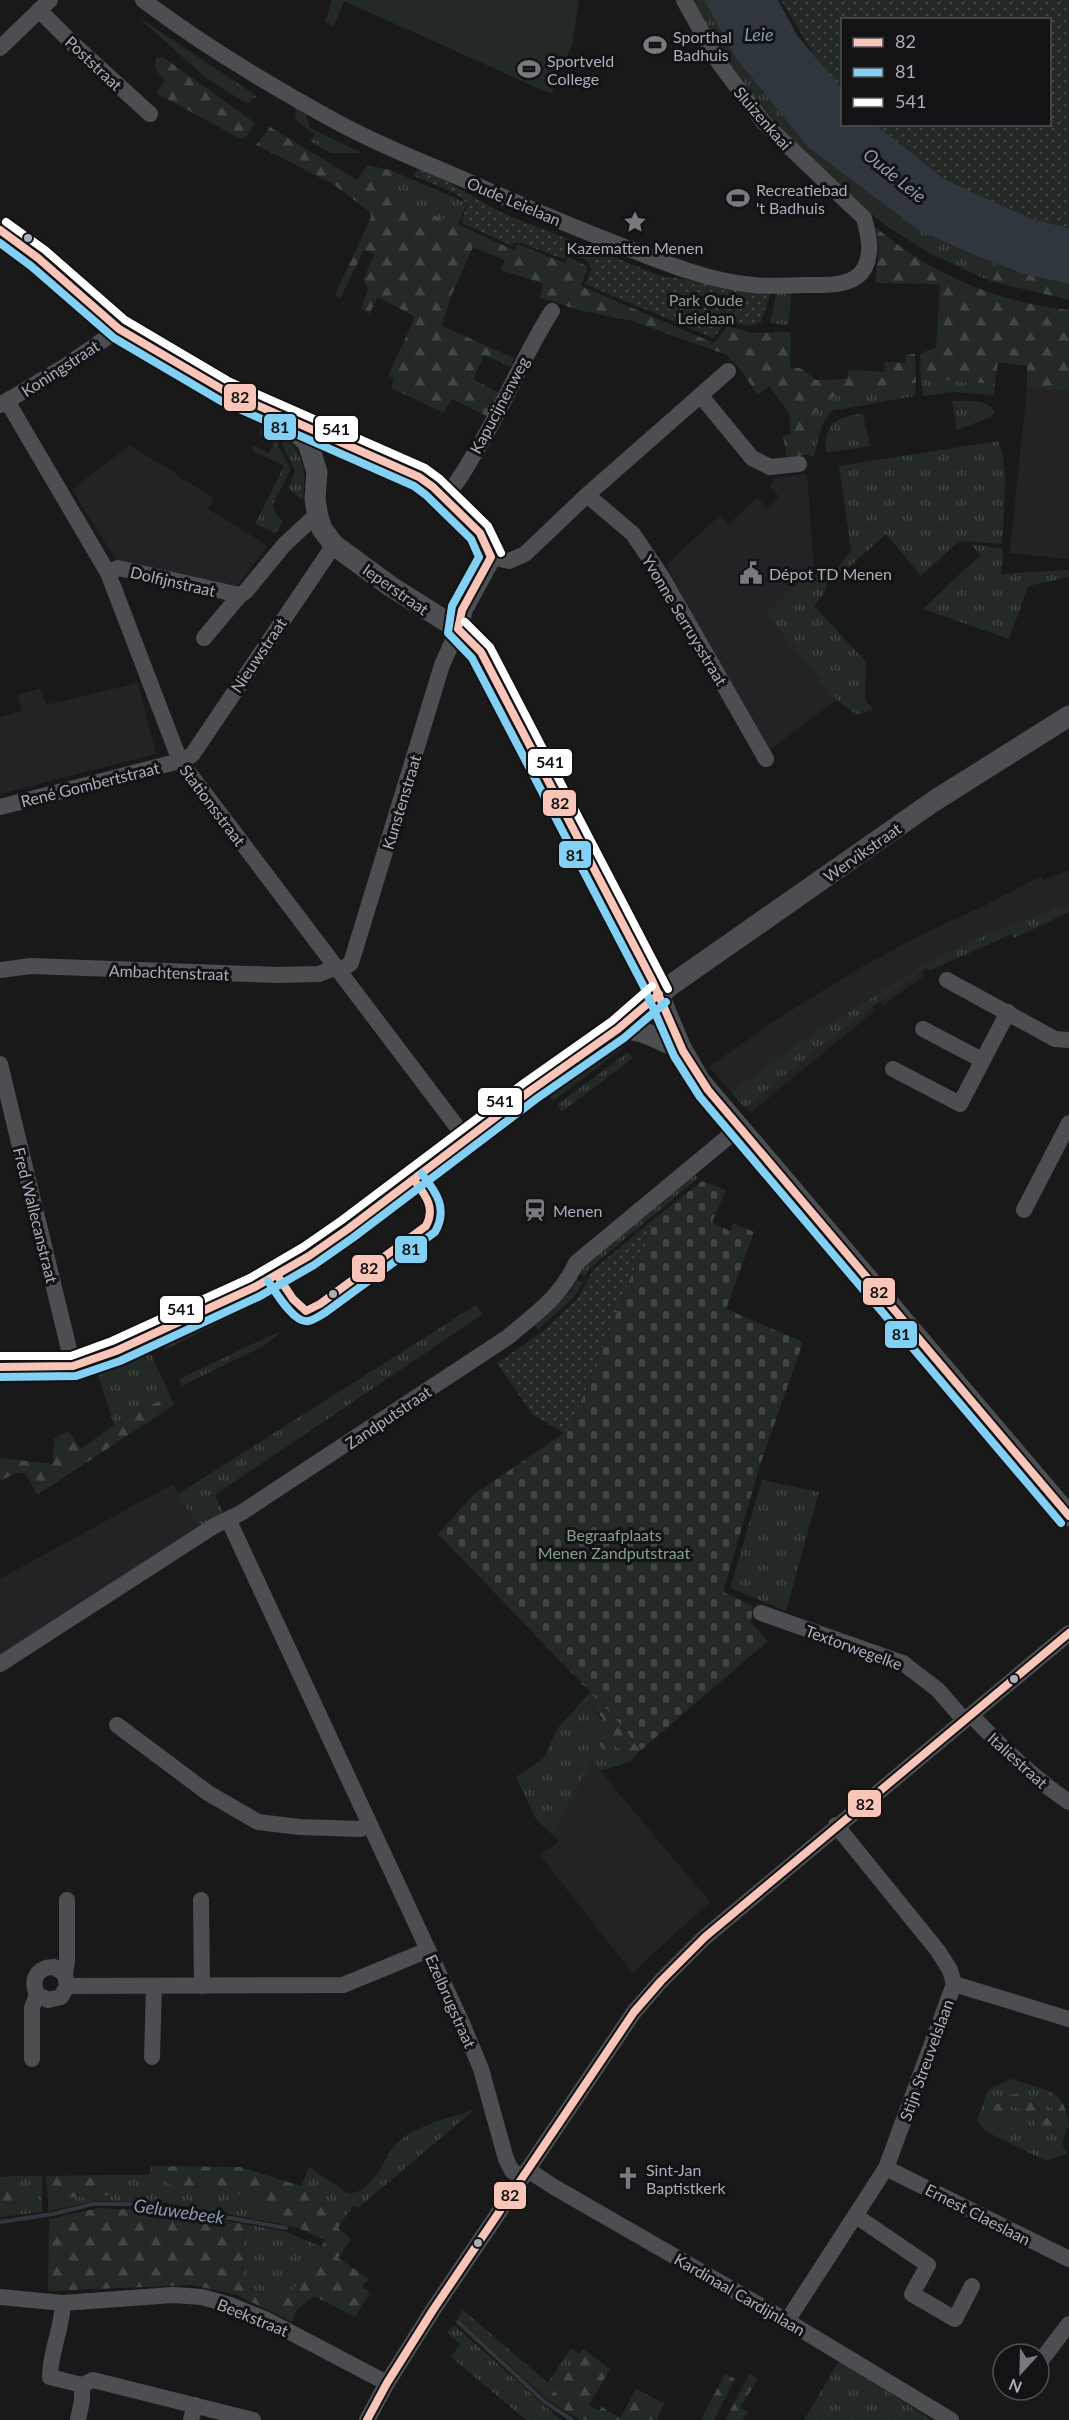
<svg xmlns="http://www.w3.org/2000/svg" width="1069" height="2420" font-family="Lato,sans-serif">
<defs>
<pattern id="grass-tufts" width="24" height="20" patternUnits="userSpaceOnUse" patternTransform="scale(1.5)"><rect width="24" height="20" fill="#232924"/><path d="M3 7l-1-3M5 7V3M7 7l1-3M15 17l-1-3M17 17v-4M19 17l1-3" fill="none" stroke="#404642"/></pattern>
<pattern id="forest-firs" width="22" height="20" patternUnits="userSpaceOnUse" patternTransform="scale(1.5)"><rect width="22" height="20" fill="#232924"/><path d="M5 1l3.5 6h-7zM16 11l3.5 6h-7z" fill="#404642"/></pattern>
<pattern id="cemetery-stones" width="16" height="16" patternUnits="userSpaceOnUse" patternTransform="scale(1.5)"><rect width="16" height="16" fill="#232924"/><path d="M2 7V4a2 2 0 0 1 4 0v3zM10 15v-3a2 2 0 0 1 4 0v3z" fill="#404642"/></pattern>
<pattern id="park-dots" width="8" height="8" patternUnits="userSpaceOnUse" patternTransform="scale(1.5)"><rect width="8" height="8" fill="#232924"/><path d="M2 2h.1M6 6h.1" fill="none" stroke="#404642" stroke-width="1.8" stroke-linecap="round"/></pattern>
</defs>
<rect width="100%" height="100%" fill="#191919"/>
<g fill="#232325">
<path d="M1027,387l42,4v168l-59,-6z"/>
<path d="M129,445l48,29v2l37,22 -6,11 60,37 -31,40 -121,-26 -44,-70z"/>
<path d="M807,474l7,95 -49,44 73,86 -69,51h-4l-99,-185 54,-50 9,9 28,-26 10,10 12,-11 -9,-11 4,-8z"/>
<path d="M138,683l18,71 -156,40v-77l22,-6 -5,-16 24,-7 5,17z"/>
<path d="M1069,870v42l-55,26 -3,-4 -57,26 -16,-3 -20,13 7,5 -44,32 1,-8 -6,-3 -11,8 11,6 -126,103 -41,-46 62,-44 85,-53 61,-33 62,-29 1,1 7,-5 54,-28 2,4z"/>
<path d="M173,1484l27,46 -200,129v-80z"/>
<path d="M591,1760l119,142 -61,55 -16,17 -93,-119 19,-14 -6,-6z"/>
</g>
<g fill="url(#grass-tufts)">
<path d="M692,0h12l31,57 232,195 29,11 -6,18 -61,-28 -41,-26 -41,-33 -64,-60 -56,-73z"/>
<path d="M138,17l119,79 -10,8 -42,-27z"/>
<path d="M295,108l10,3 5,17 52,25h-31l-21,-12 5,-6 -19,-15z"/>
<path d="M390,170l77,33 -9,22 -61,-22 -3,-25z"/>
<path d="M777,290h15l-4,35 -18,-2z"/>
<path d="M921,378l74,6 -1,11 -40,-3 -31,4z"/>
<path d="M916,383l-1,13 -84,15 -9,14 -8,31 -8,-1 -2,-20 5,-17 26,-23 12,-6z"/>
<path d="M952,401c13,0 37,-3 42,11l-3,5 -34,13z"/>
<path d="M863,413l7,33 -44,7c-2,-33 10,-34 37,-40z"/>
<path d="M264,421l17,9 -4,14 14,25 -18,35 2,8 8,10 -7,11 -21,-9 29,-58 -32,-16 1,-5 16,8 6,-11 -16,-8z"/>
<path d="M283,434c19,17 26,42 19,66l-14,-12 7,-17 -13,-27z"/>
<path d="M998,441c12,22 5,77 4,103l-38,-3 -8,3 -35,32 -35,-42 -51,46v-9l16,-20 -12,-85z"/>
<path d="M971,544l32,5 -2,25 68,-4v7l-41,9 -19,53 -86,-30 57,-54z"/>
<path d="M814,569l15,4 -4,19 -11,14 52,56 -1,38 8,9 -15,6 -18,-12 -75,-90z"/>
<path d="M1069,905v7l-55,26 -3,-4 -80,36 -5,-2 -6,4 -100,74 -75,62 -14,-15 67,-49 140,-87 69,-31z"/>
<path d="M618,1039l6,8 -71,54 -6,-8z"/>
<path d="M628,1052l5,6 -71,54 -5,-7z"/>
<path d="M694,1173l4,5 -109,91 -4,7 -6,-2 2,-5z"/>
<path d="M577,1280l6,2 -8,14 -37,34 -4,-5 37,-34z"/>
<path d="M267,1294l1,4 -103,52 -3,-5z"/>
<path d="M476,1305l7,9 -268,181 9,20 -24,15 -22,-36z"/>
<path d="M278,1332l1,2 -14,11 -83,41 -3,-7z"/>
<path d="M150,1353l20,42 -56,30 -16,-50z"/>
<path d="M762,1480l57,12 -33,119 -54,-22 -1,-4z"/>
<path d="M585,1698c18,21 28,42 45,64l-30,9 -9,-10 -38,74 -17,-16 -20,-42 28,-19 13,-29z"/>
<path d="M1010,2079l40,12 -2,11 8,14v7c-13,-5 -17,-19 -30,-25 -5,-2 -14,-1 -19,-2l-1,24 1,-7 4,-8 19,9 8,14 16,4 7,-6 6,3 -5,13 4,12 -20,7 -61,-30 -8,-11 11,-30z"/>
<path d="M474,2110l-116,98 -5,-2 -10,14 -42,-34 8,-19 38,26c26,3 36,-36 50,-50 17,-17 54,-26 77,-33z"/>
<path d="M152,2166h3l-1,6 17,13 46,3 40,11 23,25 -119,-22 -65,-1 -48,10v-12l62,-4 -2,-20h40z"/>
<path d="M16,2176h26v36l-42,5v-15h9l8,-23z"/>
<path d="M244,2224l43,8 35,15 -12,11 -6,21 -15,14 -12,3 -35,-9z"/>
<path d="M463,2310l85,73 23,-35 9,6 -32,46 -91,-82z"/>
<path d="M454,2325l107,95h-35l-75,-63 9,-13 -13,-11z"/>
<path d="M839,2361l93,59h-128z"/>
</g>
<g fill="url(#forest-firs)">
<path d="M163,57l92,66 -8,13 -6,3 -85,-46 9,-13c-7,-7 -12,-12 -9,-22z"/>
<path d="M270,127l87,53 10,-15 23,5 9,22 -1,11 52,18 64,29 3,-6 48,19 2,-7 21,11 -7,19 133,57 13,-17 25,7 39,-1 -1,36h10l16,12 30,-1 3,-9 35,2 1,-10 20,1 1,-9h9l1,29 -69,6 -12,6 -26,23 -5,17 2,20 -19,2 -4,-21 8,-2 -2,-21 -20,-27 -11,9 -18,-26 -13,-14 -95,-34 -53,-11 -39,-12 3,-15 -43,-13 5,-10 -32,-13 -22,49 -9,30 72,32 -3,9 -27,-12 -11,24 26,14 -10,24 -37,-18 -8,14 -53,-25 3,-10 -6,-2 27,-59 -37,-20 -9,17 -8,-5 7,-20 -5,-10 12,-25 -11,-4 -24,49 -5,-4 36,-78 -1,-5 -37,-28 -77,-39z"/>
<path d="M874,226c55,48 123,76 195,84v81l-42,-4v-21l-29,-4 -3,22 -74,-6 -1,-24 16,-7 4,-63 -65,-1 4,-37z"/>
<path d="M996,263l28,11 45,10v16l-79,-19z"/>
<path d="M170,1395l4,10 -137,90 -12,-22h-9l-16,8v-23l53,6 1,-25 14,-8 13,18 33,-24z"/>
<path d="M591,1692l24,26 25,32 -10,12 -16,-20 -10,8 -11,-14 10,-17 -18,-21z"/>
<path d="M1050,2091c13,6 19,24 19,38l-8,-3 -12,9 -6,-1 -13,-19 -19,-10 -8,21 -6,3 -8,-7c2,-9 4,-14 11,-21 26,-22 36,15 56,22v-7l-8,-14z"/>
<path d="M155,2166l85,1 61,19 42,34 -5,8 13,11 -13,19 31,21 -7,7 8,7 -15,24 -41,-21 -17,13 -5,13 -55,-27 -45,-10 -144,6 1,-72 50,-11 72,4 73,12 -2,63c24,6 43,16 60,-7 5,-6 4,-16 8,-22 5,-7 12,-10 15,-18l-26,-12 -19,-4 -23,-25 -40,-11 -46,-3 -17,-13z"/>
<path d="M108,2175l3,20 -63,4 -2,-23z"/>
<path d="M16,2176l3,16 -10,10h-9v-25z"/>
<path d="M583,2349l27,20 -21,36 10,6 3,-4 18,11 16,-29 28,14 -7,17h-77l-32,-20z"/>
<path d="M750,2373l8,6 -18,28 8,5 -5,8h-18z"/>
<path d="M725,2374l10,5 -21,41h-13z"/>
</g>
<path fill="url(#cemetery-stones)" d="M702,1181l24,9 -14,32 18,9 3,-8 21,9 -28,77 77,33 -42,120 -38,130 30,14 -2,17 17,18 -127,109 -26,-32 -177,-184 35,-39 97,-66 84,-210z"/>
<g fill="url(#park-dots)">
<path d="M781,0h288v228l-37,-9 -86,-39 -70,-55 174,-1v-104h-208v69l-20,-21z"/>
<path d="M418,165l82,47 161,64 110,16 -10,30 -11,4 -23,-4 -14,16 -128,-54 7,-16 -6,-8 -19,-8 -3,7 -46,-17 -4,1 -2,3 -50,-23 5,-20 -12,-10 -41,-17z"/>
<path d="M654,1219l-84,210 -6,4 -32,-19 -35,-51 45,-31 36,-34 16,-29z"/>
</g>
<path fill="#232924" d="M332,0h247l-7,45 -21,49 -207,-93 -10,25 -9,-4z"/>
<path fill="#30363d" d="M704,0h74l19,35 45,54v35l34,1 70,55 86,39 37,9v56l-45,-10 -57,-22 -50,-23 -109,-82 -73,-90z"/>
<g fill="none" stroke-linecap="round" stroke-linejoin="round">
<g stroke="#30363d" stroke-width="4">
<path d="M0,2222l53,-8 40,-10h59l134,24"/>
<path d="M458,2322l87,80 27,18"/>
</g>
<g stroke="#4d4e51" stroke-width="16">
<path d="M143,0c60,45 126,85 192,121 45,25 94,43 141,64 50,22 100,43 151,63 40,16 83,33 126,37 18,2 37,0 55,0 19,0 47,2 57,-18 8,-16 3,-33 -1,-49l-100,-95 -45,-60 -35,-63"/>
<path d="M39,10l33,33 78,71"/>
<path d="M0,48l50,-48"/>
<path d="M701,396l51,62 18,9 29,-3"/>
<path d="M7,401l101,172 72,188 287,379"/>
<path d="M0,405l64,-38 55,-38"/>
<path d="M587,495l46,39 29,43 104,182"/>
<path d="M444,497c12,-11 20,-26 29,-41 30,-47 49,-99 79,-145"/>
<path d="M491,557l18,4 16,-7 62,-59 141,-124"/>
<path d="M108,573l10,-5 122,27 6,-4 38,-46 29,-27 5,-1"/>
<path d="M204,638l36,-43"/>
<path d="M0,807l180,-46 12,-6 142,-210"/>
<path d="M0,970l31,-4 247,9 41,-1 18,-7"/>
<path d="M340,971l11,-8 91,-298 16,-36"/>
<path d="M947,980l108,59 14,1"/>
<path d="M923,1029l59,31"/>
<path d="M0,1064l73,302"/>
<path d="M893,1069l67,35 48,-92"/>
<path d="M1024,1210l45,-87"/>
<path d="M229,1521l233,502 19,46 25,90 6,12 11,6"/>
<path d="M761,1613l142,50 35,27 26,30"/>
<path d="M0,1664l214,-138 27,-13 267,-176c29,-25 52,-39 68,-74l164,-136"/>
<path d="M971,1715c30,31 62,63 98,87"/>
<path d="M117,1725l91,68 50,29 42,5 60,2 10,-4"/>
<path d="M201,1900l1,86"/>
<path d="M65,1974l2,-12v-62"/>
<path d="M954,1984l115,35"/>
<path d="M67,1986l276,-1 85,-35"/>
<path d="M152,2057l2,-71"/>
<path d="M32,2059v-51l5,-14c-7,-15 1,-27 17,-27l11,7 2,12 -6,11 -13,3 -11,-6"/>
<path d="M886,2168l183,91"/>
<path d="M528,2170l26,17 233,134 164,99"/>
<path d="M856,2216l72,49 -16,29 43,25 17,-33"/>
<path d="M0,2297l63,6 110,-8 29,2 28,8 37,15 120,63"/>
<path d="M63,2303c-1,26 -13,49 -13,74l32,8v15l-4,20"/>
<path d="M787,2321l99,-153 68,-184 -4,-14 -12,-19 -102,-126"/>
<path d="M1039,2363l30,-39"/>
<path d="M82,2385l11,-5 160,40"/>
<path d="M191,2420l4,-15"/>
<path d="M367,2420l20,-37 46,-73 201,-298 27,-31 44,-44 364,-304"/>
</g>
<g stroke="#4d4e51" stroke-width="21">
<path d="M0,230l38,28 81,71 106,62 121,53"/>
<path d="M280,416l28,27 9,29 -2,27 3,18 4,12 12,16 56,41 68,43 23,23 172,329 28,67 19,33 369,435"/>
<path d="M334,445c14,-2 27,5 40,10 40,19 77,42 105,77 6,7 9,17 12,25l-29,53 -4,19"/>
<path d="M618,1029c30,0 36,10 63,19"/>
<path d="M0,1367l73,-1 21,-7 55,-22 106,-50 54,-31 39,-27 182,-138 88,-62 53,-44 263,-184 135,-85"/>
</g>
<g stroke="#131315" stroke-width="12">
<g id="bus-1">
<path d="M0,230l38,28 81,71 106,62 194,86 14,10 47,46 11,24 -29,53 -4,19 23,23 171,328 31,71 25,39 361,426"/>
<path d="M277,1275l16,24 13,12 14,-7 106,-78c10,-19 -1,-31 -12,-46"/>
<path d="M0,1367l73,-1 43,-15 139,-64 54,-31 39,-27 182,-138 88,-62 41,-35"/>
<path d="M367,2420l20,-37 46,-73 201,-298 27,-31 44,-44 364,-304"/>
</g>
</g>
<g stroke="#131315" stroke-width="12">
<g id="bus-2">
<path d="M0,243l31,23 83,72 107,63 193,85 12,9 45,44 8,18 -27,49 -4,27 24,25 171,327 31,71 26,41 361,426"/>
<path d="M268,1281c7,10 26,43 40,40 6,-1 13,-6 18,-9l109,-80c13,-23 2,-39 -13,-58"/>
<path d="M0,1377l76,-1 44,-15 140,-65 54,-31 40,-28 182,-138 88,-61 42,-36"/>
</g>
</g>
<g stroke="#131315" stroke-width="12">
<g id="bus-3">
<path d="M6,222l39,28 80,70 105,62 195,86 15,11 48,47 13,27"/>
<path d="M465,622l25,25 178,342"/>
<path d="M0,1356h71l41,-15 138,-63 53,-31 39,-27 182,-137 88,-62 40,-35"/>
</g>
</g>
<use href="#bus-1" stroke="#f9c5b8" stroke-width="8"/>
<use href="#bus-2" stroke="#83d0f5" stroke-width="8"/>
<use href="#bus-3" stroke="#fff" stroke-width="8"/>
</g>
<defs>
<g id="stadium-bare" transform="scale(1.8)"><path d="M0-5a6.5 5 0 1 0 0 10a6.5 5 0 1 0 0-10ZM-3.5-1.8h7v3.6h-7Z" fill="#787a80" stroke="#131315" stroke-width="2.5" paint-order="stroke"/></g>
<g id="sight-bare" transform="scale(1.8)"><path d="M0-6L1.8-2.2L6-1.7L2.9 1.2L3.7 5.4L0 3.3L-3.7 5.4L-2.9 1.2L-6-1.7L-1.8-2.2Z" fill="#787a80" stroke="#131315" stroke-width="2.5" paint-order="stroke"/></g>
<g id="civic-bare" transform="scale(1.8)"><path d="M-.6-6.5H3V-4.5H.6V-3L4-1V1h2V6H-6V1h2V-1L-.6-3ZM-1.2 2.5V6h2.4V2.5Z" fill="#787a80" stroke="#131315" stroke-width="2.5" paint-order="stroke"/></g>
<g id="station-bare" transform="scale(1.8)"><path d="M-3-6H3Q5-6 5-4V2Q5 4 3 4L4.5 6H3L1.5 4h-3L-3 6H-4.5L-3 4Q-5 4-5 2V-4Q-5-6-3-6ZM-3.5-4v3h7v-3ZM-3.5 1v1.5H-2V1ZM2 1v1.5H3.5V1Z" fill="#787a80" stroke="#131315" stroke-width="2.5" paint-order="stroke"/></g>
<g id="church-bare" transform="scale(1.8)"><path d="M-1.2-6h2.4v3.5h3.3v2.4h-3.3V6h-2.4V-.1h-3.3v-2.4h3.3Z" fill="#787a80" stroke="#131315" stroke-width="2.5" paint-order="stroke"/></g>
</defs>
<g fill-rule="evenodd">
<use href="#stadium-bare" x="655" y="45"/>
<use href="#stadium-bare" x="529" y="69"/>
<use href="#stadium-bare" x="738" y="198"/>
<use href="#sight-bare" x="635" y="222"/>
<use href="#civic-bare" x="751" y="573"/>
<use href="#station-bare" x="535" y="1210"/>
<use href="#church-bare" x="628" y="2178"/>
</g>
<g fill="#abaeb8" stroke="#131315" stroke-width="2">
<circle cx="28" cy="238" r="5"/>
<circle cx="333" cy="1294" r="5"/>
<circle cx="1014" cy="1679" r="5"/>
<circle cx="478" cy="2243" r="5"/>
</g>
<g text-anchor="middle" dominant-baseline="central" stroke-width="6" stroke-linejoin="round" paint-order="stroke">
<g font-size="16" fill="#abaeb8" stroke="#131315" text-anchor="start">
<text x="673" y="36">Sporthal<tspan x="673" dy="18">Badhuis</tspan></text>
<text x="547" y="60">Sportveld<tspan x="547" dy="18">College</tspan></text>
<text x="756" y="189">Recreatiebad<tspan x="756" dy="18">'t Badhuis</tspan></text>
<text x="635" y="247" text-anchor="middle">Kazematten Menen</text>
<text x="769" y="573">Dépot TD Menen</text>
<text x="553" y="1210">Menen</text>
<text x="646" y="2169">Sint-Jan<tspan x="646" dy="18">Baptistkerk</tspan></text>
</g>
<g font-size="16" fill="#abaeb8" stroke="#131315">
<text transform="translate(94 63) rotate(43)">Poststraat</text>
<text transform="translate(763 118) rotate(49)">Sluizenkaai</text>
<text transform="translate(514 201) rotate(23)">Oude Leielaan</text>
<text transform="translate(60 368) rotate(-33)">Koningstraat</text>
<text transform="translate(499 405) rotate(-62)">Kapucijnenweg</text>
<text transform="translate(173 581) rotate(13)">Dolfijnstraat</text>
<text transform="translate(396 589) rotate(35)">Ieperstraat</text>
<text transform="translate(685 620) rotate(59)">Yvonne Serruysstraat</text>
<text transform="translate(258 655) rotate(-56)">Nieuwstraat</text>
<text transform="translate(90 784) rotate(-14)">René Gombertstraat</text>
<text transform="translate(401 802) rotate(-73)">Kunstenstraat</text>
<text transform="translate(213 805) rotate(53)">Stationsstraat</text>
<text transform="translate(862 852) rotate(-35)">Wervikstraat</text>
<text transform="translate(169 972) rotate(2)">Ambachtenstraat</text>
<text transform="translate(36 1215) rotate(76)">Fred Wallecanstraat</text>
<text transform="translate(388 1417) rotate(-34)">Zandputstraat</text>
<text transform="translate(854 1647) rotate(20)">Textorwegelke</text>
<text transform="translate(1018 1760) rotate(42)">Italiestraat</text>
<text transform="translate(451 2001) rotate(66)">Ezelbrugstraat</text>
<text transform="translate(926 2060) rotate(-70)">Stijn Streuvelslaan</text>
<text transform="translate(978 2214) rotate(27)">Ernest Claeslaan</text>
<text transform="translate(740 2294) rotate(30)">Kardinaal Cardijnlaan</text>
<text transform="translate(253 2317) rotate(22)">Beekstraat</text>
</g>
<g font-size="16" fill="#84a188" stroke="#131315">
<text x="706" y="299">Park Oude<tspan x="706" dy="18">Leielaan</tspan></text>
<text x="614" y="1534">Begraafplaats<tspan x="614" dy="18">Menen Zandputstraat</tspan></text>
</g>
<g font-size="18" font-style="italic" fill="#8698b0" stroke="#131315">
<text x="759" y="34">Leie</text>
<text transform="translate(895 175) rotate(39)">Oude Leie</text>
<text transform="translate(179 2211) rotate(8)">Geluwebeek</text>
</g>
</g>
<g stroke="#131315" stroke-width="2">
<rect x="223" y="383" width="34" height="29" rx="6" fill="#f9c5b8"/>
<rect x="263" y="413" width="34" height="28" rx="6" fill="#83d0f5"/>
<rect x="314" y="415" width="45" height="28" rx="6" fill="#fff"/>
<rect x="527" y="748" width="46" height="29" rx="6" fill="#fff"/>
<rect x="542" y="789" width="35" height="28" rx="6" fill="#f9c5b8"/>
<rect x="558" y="840" width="34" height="29" rx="6" fill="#83d0f5"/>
<rect x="477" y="1087" width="46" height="29" rx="6" fill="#fff"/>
<rect x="394" y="1235" width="34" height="29" rx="6" fill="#83d0f5"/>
<rect x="351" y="1254" width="35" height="29" rx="6" fill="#f9c5b8"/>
<rect x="862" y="1277" width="34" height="29" rx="6" fill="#f9c5b8"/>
<rect x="159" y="1295" width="45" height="29" rx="6" fill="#fff"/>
<rect x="884" y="1320" width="34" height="29" rx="6" fill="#83d0f5"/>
<rect x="847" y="1789" width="35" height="29" rx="6" fill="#f9c5b8"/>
<rect x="493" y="2181" width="34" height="29" rx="6" fill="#f9c5b8"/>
</g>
<g font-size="16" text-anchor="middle" font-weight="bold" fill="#111">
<text x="240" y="403">82</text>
<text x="280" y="433">81</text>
<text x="336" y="435">541</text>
<text x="550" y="768">541</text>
<text x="560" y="809">82</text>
<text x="575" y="861">81</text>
<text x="500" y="1107">541</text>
<text x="411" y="1255">81</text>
<text x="369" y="1274">82</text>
<text x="879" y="1298">82</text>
<text x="181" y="1315">541</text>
<text x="901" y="1340">81</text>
<text x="865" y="1810">82</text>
<text x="510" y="2201">82</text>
</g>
<rect x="841" y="18" width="210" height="108" fill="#131315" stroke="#505156" stroke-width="1.5"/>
<rect x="853" y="38" width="30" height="9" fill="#f9c5b8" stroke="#505156" stroke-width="1.5"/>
<text x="895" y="48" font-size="18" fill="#abaeb8">82</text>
<rect x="853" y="68" width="30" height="9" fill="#83d0f5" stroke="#505156" stroke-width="1.5"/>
<text x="895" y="78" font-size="18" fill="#abaeb8">81</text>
<rect x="853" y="98" width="30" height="9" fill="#ffffff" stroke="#505156" stroke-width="1.5"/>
<text x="895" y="108" font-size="18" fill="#abaeb8">541</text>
<g transform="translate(1021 2372) rotate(202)"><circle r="28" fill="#131315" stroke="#505156" stroke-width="1.5"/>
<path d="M0-4.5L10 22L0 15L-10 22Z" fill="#787a80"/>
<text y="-9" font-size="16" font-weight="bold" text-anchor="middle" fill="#abaeb8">N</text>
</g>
</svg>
